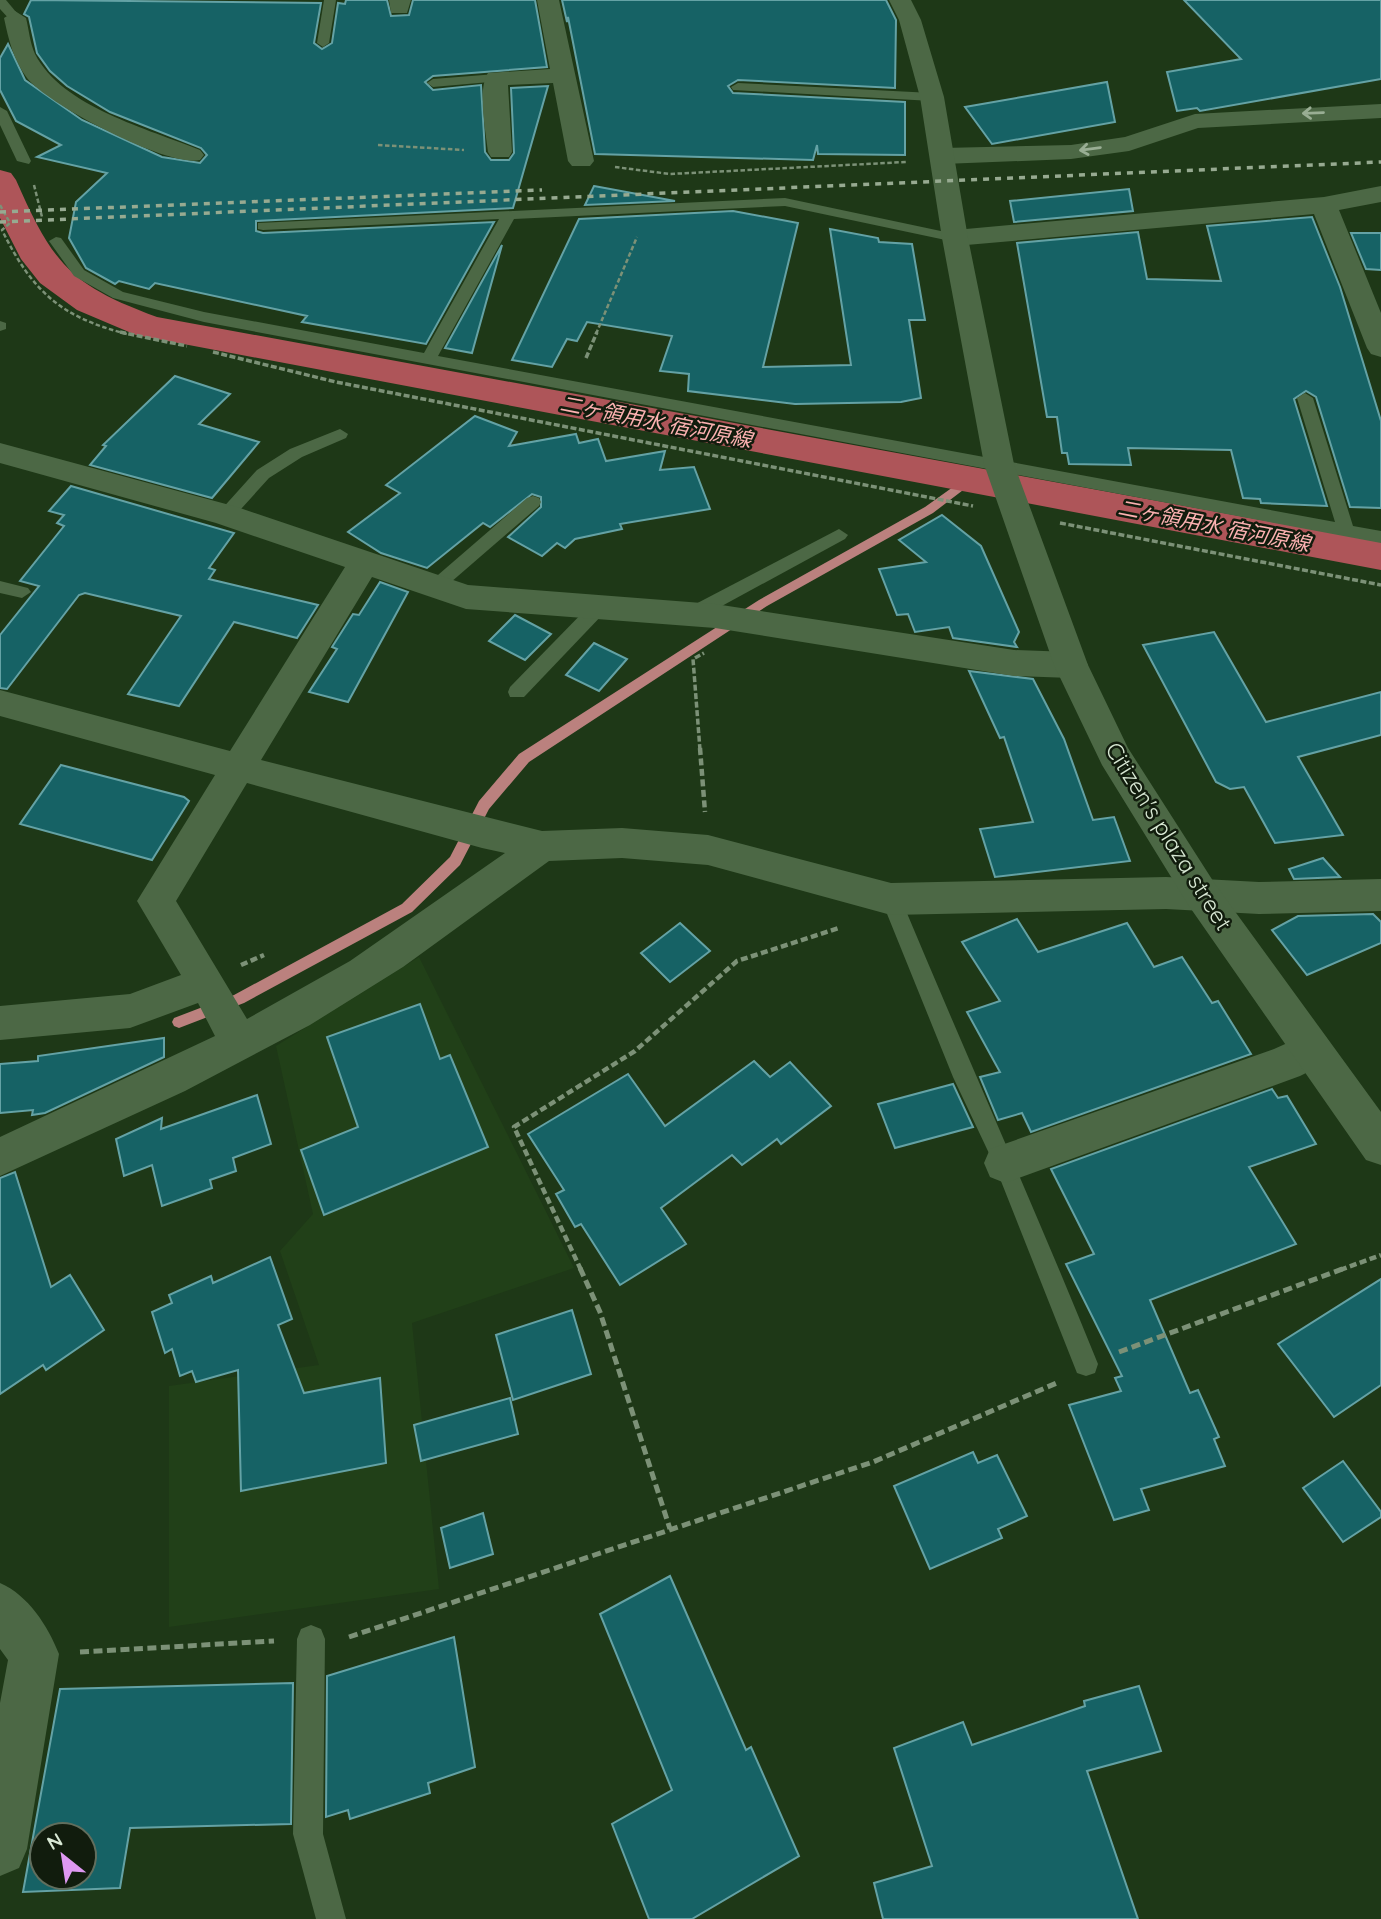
<svg xmlns="http://www.w3.org/2000/svg" width="1381" height="1919" font-family="Quicksand,'Noto Sans JP',sans-serif">
<rect width="100%" height="100%" fill="#1e3817"/>
<path fill="#214018" d="M419,957l155,311 -162,55 27,266 -270,38v-241l150,-21 -39,-114 33,-37 -37,-168z"/>
<g fill="none" stroke-linecap="round" stroke-linejoin="round">
<path fill="#bb817e" fill-rule="evenodd" d="M967,477l4,1v6l-38,29 -166,93 -238,156 -40,47 -29,56 -48,47 -168,91 -65,25 -5,-2 -2,-4 2,-4 60,-23 168,-91 48,-47 29,-56 40,-47 240,-154 166,-93z"/>
<path fill="#ae5559" fill-rule="evenodd" d="M0,170l11,3 5,7c37,84 54,105 141,137l1224,225v28l-1245,-235 -59,-25 -37,-27 -19,-24 -21,-41z"/>
</g>
<g fill="#166265" stroke="#64a2a5" stroke-width="2" fill-rule="evenodd">
<path d="M31,0l290,3 -7,40 8,6 10,-6 6,-40 7,1 1,-4h41l4,16 18,-1 4,-15h122l12,67 -114,9 -8,6 8,8 48,-5 4,67 6,8h18l5,-7 -3,-65 37,-2 -35,122 -257,13v10l7,2 231,-11 -68,122 -124,-22 5,-6 -152,-33 -6,6 -30,-8 -4,3 -29,-16 -17,-30 7,-36 31,-29 -70,-16 24,-12 -45,-24 -16,-31v-32l8,-14 17,36 57,40 80,37 38,6 7,-8 -6,-7 -91,-36 -43,-26 -17,-15 -13,-18 -8,-36 -5,-3z"/>
<path d="M562,0h324l10,20 -1,68 -157,-8 -10,6 5,7 172,9v53l-87,-1 -1,-9 -4,15 -218,-6 -27,-137 -1,5z"/>
<path d="M1184,0h197v79l-181,32 -3,-3 -20,3 -10,-39 74,-13z"/>
<path d="M1107,82l8,40 -123,22 -27,-37z"/>
<path d="M594,186l81,15 -90,4z"/>
<path d="M1129,189l4,22 -119,11 -4,-21z"/>
<path d="M733,211l65,12 -35,144 88,-2 -21,-136 48,9 1,4 33,2 13,76h-16l12,78 -20,4 -106,2 -107,-13 1,-17 -29,-3 12,-35 -85,-14 -10,19 -10,-2 -15,28 -40,-7 67,-141z"/>
<path d="M1312,217l28,70 41,134v87l-31,-1 -34,-110 -10,-6 -12,8 33,107 -66,-3 -1,-4 -17,-1 -12,-48 -103,-2 3,17 -62,-1 -2,-11h-5l-5,-36h-10l-30,-174 121,-11 9,47 74,2 -14,-55z"/>
<path d="M1351,233h30v37l-15,-1z"/>
<path d="M502,245l-30,108 -27,-5z"/>
<path d="M175,376l55,18 -31,30 60,18 -47,56 -122,-33 16,-19 -3,-1z"/>
<path d="M475,416l42,16 -8,14 67,-12 3,9 19,-4 8,22 59,-10 -5,19 34,-3 16,42 -90,15 2,5 -47,10 -10,9 -8,-5 -15,13 -34,-19 33,-30v-10l-9,-3 -42,33 -7,-4 -56,45 -46,-15 -33,-21 52,-39 -14,-8z"/>
<path d="M71,486l163,47 -25,35 6,2 -6,9 109,26 -21,33 -63,-16 -55,84 -51,-12 53,-78 -96,-23 -6,2 -72,94 -7,-1v-53l39,-49 -19,-5 44,-55 -7,-3 7,-8 -15,-4z"/>
<path d="M942,515l39,31 38,86 -5,10 3,5 -64,-9 -4,-11 -34,5 -7,-18 -11,1 -18,-46 47,-7 -27,-22z"/>
<path d="M380,582l28,10 -60,110 -39,-10 28,-43 -5,-2 21,-33 6,1z"/>
<path d="M515,615l36,19 -26,26 -36,-19z"/>
<path d="M1214,632l52,90 115,-30v43l-83,22 45,78 -68,8 -31,-56 -14,2 -14,-7 -73,-137z"/>
<path d="M594,643l33,16 -28,32 -33,-16z"/>
<path d="M969,671l64,8 31,60 29,81 21,-3 16,44 -135,16 -15,-48 53,-7 -29,-85 -4,1z"/>
<path d="M61,765l123,32 5,4 -37,59 -132,-36z"/>
<path d="M1323,858l17,19 -46,2 -5,-10z"/>
<path d="M1373,914l8,8v21l-74,32 -35,-45 26,-14z"/>
<path d="M1017,919l21,33 89,-29 27,44 28,-10 30,46 6,-2 33,53 -220,78 -9,-19 -24,7 -18,-43 20,-5 -33,-60 33,-11 -38,-59z"/>
<path d="M680,923l30,28 -40,31 -29,-29z"/>
<path d="M420,1004l20,55 10,-4 38,92 -164,68 -23,-65 57,-23 -31,-90z"/>
<path d="M164,1038v19l-119,56 -13,2 1,-5 -33,3v-49l38,-3v-5z"/>
<path d="M754,1061l16,16 20,-15 41,44 -50,38 -4,-5 -35,26 -10,-10 -71,53 25,36 -66,41 -39,-61 -6,3 -19,-33 8,-4 -36,-56 100,-60 37,52z"/>
<path d="M953,1084l20,43 -78,21 -17,-44z"/>
<path d="M1272,1089l6,9 9,-2 29,48 -67,23 47,77 -146,56 40,93 8,-3 21,47 -5,2 11,27 -84,23 8,21 -35,10 -45,-115 52,-14 -6,-13 7,-2 -56,-112 28,-10 -43,-85z"/>
<path d="M257,1095l14,49 -38,14 3,13 -26,9 2,8 -50,18 -10,-41 -28,11 -8,-37 46,-21 -1,11z"/>
<path d="M15,1172l36,115 19,-12 34,55 -58,40 -3,-5 -43,29v-216z"/>
<path d="M270,1257l22,62 -14,6 26,68 76,-15 6,85 -145,28 -3,-121 -42,12 -4,-11 -12,5 -8,-27 -7,4 -13,-41 20,-9 -3,-8 42,-19 2,7z"/>
<path d="M1381,1279v106l-47,32 -56,-73z"/>
<path d="M572,1310l19,64 -78,26 -17,-65z"/>
<path d="M510,1398l8,36 -97,27 -7,-36z"/>
<path d="M973,1452l5,11 19,-8 30,61 -29,13 4,9 -72,31 -36,-83z"/>
<path d="M1343,1461l38,51v5l-38,25 -40,-54z"/>
<path d="M483,1513l10,41 -43,14 -9,-40z"/>
<path d="M670,1576l76,174 5,-3 48,109 -107,63h-43l-37,-95 60,-34 -72,-176z"/>
<path d="M454,1637l21,130 -47,16 2,10 -80,26 -2,-9 -22,7 1,-141z"/>
<path d="M293,1683l-2,141 -161,4 -10,60 -97,4 37,-203zM42,1835h42v42h-42z"/>
<path d="M1139,1686l22,65 -74,20 51,148h-255l-9,-36 58,-17 -38,-118 69,-26 9,23 113,-39 -1,-5z"/>
</g>
<g fill="none" stroke-linecap="round" stroke-linejoin="round">
<g stroke="#7c9177" stroke-width="2.5" stroke-dasharray="4.5 2.5" stroke-linecap="butt">
<path d="M378,145l86,5"/>
<path d="M615,167l55,7 236,-12"/>
<path d="M34,185l8,32"/>
<path d="M0,205l10,18 -8,7c30,61 58,87 125,104"/>
<path d="M596,334l41,-97"/>
</g>
<g stroke="#7c9177" stroke-width="3.5" stroke-dasharray="6 2.5" stroke-linecap="butt">
<path d="M120,332l67,14"/>
<path d="M213,352l123,30 637,124"/>
<path d="M586,358l11,-26"/>
<path d="M1060,523l321,62"/>
<path d="M700,750l-7,-91 11,-6"/>
</g>
<g stroke="#7c9177" stroke-width="4.5" stroke-dasharray="7 3.5" stroke-linecap="butt">
<path d="M700,748l5,64"/>
<path d="M241,965l23,-10"/>
<path d="M581,1270l-67,-143 121,-76 102,-90 102,-33"/>
<path d="M1340,1270l41,-15"/>
</g>
<g stroke="#7c9177" stroke-width="5" stroke-dasharray="9 4.5" stroke-linecap="butt">
<path d="M580,1268l20,44 70,217"/>
<path d="M1119,1352l226,-84"/>
<path d="M349,1637l524,-175 186,-80"/>
<path d="M80,1652l194,-11"/>
</g>
<g fill="#4c6845" fill-rule="evenodd">
<path d="M0,0h6l15,18 -2,3h-8l-11,-12z"/>
<path d="M324,0h12l-7,43 -6,4 -6,-4z"/>
<path d="M496,74l5,1v6l-68,6 -6,-4 6,-4z"/>
<path d="M738,83l194,10 7,4 -7,4 -199,-11 -2,-3z"/>
<path d="M0,107l7,4 24,50 -2,3 -12,-3 -17,-36z"/>
<path d="M785,198l170,36 7,4 -7,4 -170,-36 -271,13 -76,137 897,166 -38,-124 8,-5 8,5 40,128 28,5v12l-1177,-221 -91,-24 -39,-22 -25,-35 7,-4 5,1 23,32 39,22 81,20 220,41 75,-134 -236,11 -5,-1v-6z"/>
<path d="M0,321l6,2v6l-6,2z"/>
<path d="M340,429l8,5 -2,4 -44,19 -33,21 -37,41h-12l-2,-4 2,-4 37,-41 33,-21z"/>
<path d="M533,496l6,2 2,4 -2,4 -96,83h-12l-3,-4 3,-4 96,-83z"/>
<path d="M839,529l9,6 -3,4 -147,80h-12l-3,-5 3,-5z"/>
<path d="M0,581l28,7 3,4 -9,6 -22,-5z"/>
<path d="M599,601l9,6 -3,5 -81,85h-14l-2,-5 2,-5 83,-85z"/>
<path d="M891,890l7,3 3,6c65,156 134,309 197,465l-3,9 -9,3 -9,-3 -82,-207 -42,-89 -72,-178 3,-6z"/>
<path d="M311,1625l10,4 4,10 -2,195 23,85h-30l-23,-85 4,-195 4,-10z"/>
</g>
<g fill="#4c6845" fill-rule="evenodd">
<path d="M389,0h22l-4,13h-16z"/>
<path d="M537,0h22l35,161 -4,5h-18l-4,-5 -15,-78 -45,2 4,67 -3,5h-18l-3,-5c-2,-19 -11,-63 0,-79l62,-4z"/>
<path d="M15,11l11,7c3,12 4,25 9,36 27,53 114,75 165,96l4,5 -4,5c-31,8 -152,-55 -173,-82 -14,-19 -18,-37 -23,-60z"/>
<path d="M1381,104v14l-183,10 -69,23 -58,8 -128,5 -9,-3 -4,-5 4,-5 9,-3 128,-3 54,-8 70,-23z"/>
<path d="M1381,186v16l-42,8 42,103v44l-10,-3 -4,-6 -53,-134 -359,32 -9,-2 -4,-6 4,-6 9,-2 369,-33z"/>
<path d="M0,443l237,64 231,78 247,19 299,46 57,2 12,4 5,9 -5,9 -12,4 -57,-2 -299,-48 -249,-19 -94,-32 -111,183 281,71 80,-3 86,7 183,48 275,-6 93,5 122,-3v32l-122,3 -93,-5 -275,6 -183,-50 -86,-7 -73,3 -146,106 -93,58 -125,66 -185,85v-39l215,-101 -17,-33 -68,25 -130,12v-34l130,-12 51,-19 -44,-74 78,-126 -215,-59v-26l230,61 115,-184 -129,-44 -216,-60zM247,783l235,65 23,5 -155,108 -103,58 -71,-118z"/>
<path d="M1312,1032l14,5 6,13 -6,13 -26,13 -295,107 -15,-6 -6,-14 6,-14 284,-100z"/>
<path d="M0,1583c28,12 48,43 59,71l-32,195 -8,19 -19,8v-173l8,-43 -8,-11z"/>
</g>
<path fill="#4c6845" fill-rule="evenodd" d="M889,0h22l10,20 23,77 24,141 46,226 74,201 40,83 87,136 166,228v53l-15,-5 -177,-254 -87,-141 -48,-100 -70,-201 -42,-226 -22,-141 -21,-77z"/>
<g stroke="#97aa91" stroke-width="3.5" stroke-dasharray="6 6" stroke-linecap="butt">
<path d="M0,212l542,-22"/>
<path d="M0,222l1381,-60"/>
</g>
</g>
<defs><path id="oneway-shaft" d="M-6 0H5M1.5-3L5.5 0L1.5 3" fill="none" stroke-width="1.6" stroke-linecap="round" stroke-linejoin="round" transform="scale(1.75)"/></defs>
<g stroke="#99ae94">
<use href="#oneway-shaft" transform="translate(1313 113) rotate(178)"/>
<use href="#oneway-shaft" transform="translate(1090 149) rotate(172)"/>
</g>
<g text-anchor="middle" dominant-baseline="central" stroke-width="5" stroke-linejoin="round" paint-order="stroke">
<g font-size="21" font-style="italic" fill="#fcb1b1" stroke="#111c0d">
<text transform="translate(656 421) rotate(11)">二ヶ領用水 宿河原線</text>
<text transform="translate(1214 525) rotate(11)">二ヶ領用水 宿河原線</text>
</g>
<g font-size="23" fill="#d8e8d4" stroke="#111c0d">
<text transform="translate(1169 836) rotate(58)">Citizen's plaza street</text>
</g>
</g>
<g transform="translate(63 1856) rotate(330)"><circle r="33" fill="#111c0d" stroke="#616e5d" stroke-width="2"/>
<path d="M0-5L12 26L0 18L-12 26Z" fill="#df98f2"/>
<text y="-10" font-size="19" font-weight="bold" text-anchor="middle" fill="#d8e8d4">N</text>
</g>
</svg>
